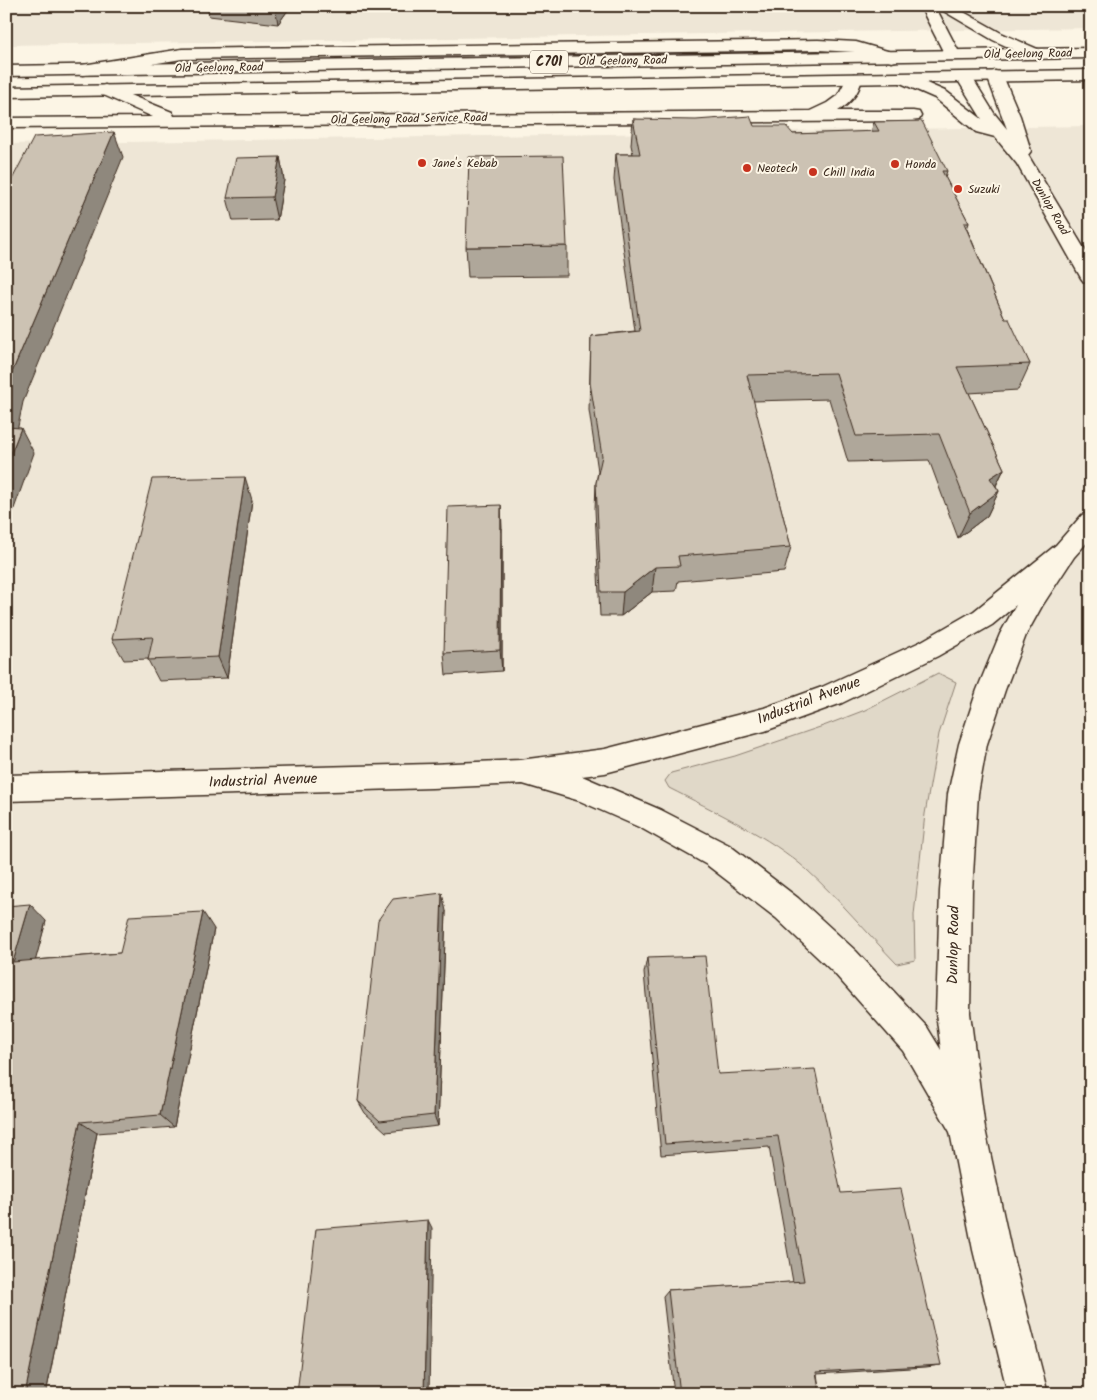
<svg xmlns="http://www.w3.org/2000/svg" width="1097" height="1400" font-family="Kalam,sans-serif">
<rect width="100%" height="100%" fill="#fcf5e5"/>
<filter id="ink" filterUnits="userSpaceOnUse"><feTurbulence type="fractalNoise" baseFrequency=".02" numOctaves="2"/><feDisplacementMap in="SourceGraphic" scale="10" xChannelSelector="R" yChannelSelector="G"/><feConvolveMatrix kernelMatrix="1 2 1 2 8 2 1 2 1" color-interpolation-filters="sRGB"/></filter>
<g filter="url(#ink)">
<g fill="#eee6d6">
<path d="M6,6h1085v22l-1085,17z"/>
<path d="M1091,126v1268h-1085v-1250z"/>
</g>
<path fill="#e0d8c8" stroke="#8e8173" d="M938,673l18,9 -17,52 -14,80 -11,101 1,45 -18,4c-30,-31 -58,-65 -90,-94 -36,-33 -95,-60 -138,-82l-4,-7 6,-8 64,-17 91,-31 39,-15z"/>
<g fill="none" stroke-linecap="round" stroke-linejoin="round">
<g stroke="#3b2a1e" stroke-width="3">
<g id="minor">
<path d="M920,6h15l26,50 -2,3h-12z"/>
<path d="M935,6h18l50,28 39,17 2,3 -2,3h-12l-37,-17z"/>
<path d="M818,40l38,2 42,12 2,3 -2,3 -6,2 -37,-10 -37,-2 -636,9 -99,16 -6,-2 -2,-3 2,-3 6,-2 99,-16z"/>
<path d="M995,71l6,2 2,3 17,40 11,35 -3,4 63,105v24l-7,-2 -3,-4 -64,-114 -22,-27 -19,-5 -41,-34 -39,-17 -2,-3 2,-3h12l39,17 35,27 -26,-42 2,-3h12l24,39 13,16 -20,-53 2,-3z"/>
<path d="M854,74l6,2 2,3c-4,15 -11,24 -24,32h75l6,1 2,4 -2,4 -6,1 -907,7v-10l147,-1 -54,-24 -2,-3 2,-3 6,-2 67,27 2,4 636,-5 17,-8 11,-8 10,-19z"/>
<path d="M1091,512v26l-17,19 -32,49 -16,29 -21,55 -18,54 -9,50 -6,97 -2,122 15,116 26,121 37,144h-40l-35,-144 -23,-118 -47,-81 -69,-78 -58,-55 -69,-53 -66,-37 -61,-27 -57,-17 -91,4 -426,13v-26l426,-11 88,-4 85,-11 159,-41 58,-21 98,-45 54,-31 82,-66 26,-30zM1016,605l-16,29 -23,56 -18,54 -11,50 -8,97 -4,122 5,37 -14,-23 -71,-76 -58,-53 -69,-53 -68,-35 -79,-34 23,-3 160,-42 77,-28 96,-47 54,-31z"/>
</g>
</g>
<g stroke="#3b2a1e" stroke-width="3">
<g id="primary">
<path d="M1091,48v10l-1085,18v-10z"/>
<path d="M1091,70v10l-1085,17v-10z"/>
</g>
</g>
<use href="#minor" fill="#fcf5e5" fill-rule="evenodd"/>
<use href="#primary" fill="#fcf5e5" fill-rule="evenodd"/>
</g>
<g fill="#afa79a" stroke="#3b2a1e">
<path d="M207,6h84l-13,18 -69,-8z"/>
<path d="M596,6h48l-2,5z"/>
<path d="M698,6h30l-1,3z"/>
<path d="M779,6h65l-1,6z"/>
<path d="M633,119l160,15 78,-2 3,-10 73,49 -2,6 24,46 -2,6 38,90 25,45 -12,26 -49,3 35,76 -8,17 3,5 -12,25 -29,22 -29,-78 -81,2 -19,-63 -76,2 38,146 -7,25 -106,9 -2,10 -24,1 -31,24h-21l-5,-107 1,-26 2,-12 -9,-61 2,-74 44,-5 -21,-151 2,-26h17l-2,-9z"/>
<path d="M280,157l4,23 -7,40 -44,1 -6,-23z"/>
<path d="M567,246v30l-99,1 -2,-30z"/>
<path d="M252,500l-25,178 -68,3 -11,-21v-1l-24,1 -12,-21z"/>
<path d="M502,528v143l-56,4 -2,-22z"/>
<path d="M6,906l40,15 -11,39 85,-7 94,-24 -40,198 -77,6 -51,261h-40z"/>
<path d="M446,911l-8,215 -52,6 -21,-19 -7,-12z"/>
<path d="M647,958l71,116 123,119 100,172 -15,2 -109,7 3,20h-146l-11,-98 5,-6 125,-8 -24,-135 -108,8 -17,-182z"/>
</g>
<g fill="#8f887d" stroke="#3b2a1e">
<path d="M275,6h16l-13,18z"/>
<path d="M114,132l9,25 -100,245 -9,44 7,-18 13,25 -28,78v-139l4,-15z"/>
<path d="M280,157l4,23 -7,40 -5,-23z"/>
<path d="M1004,469l-13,26 -1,-17z"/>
<path d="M245,477l7,23 -25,178 -9,-21z"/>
<path d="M999,491l-12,25 -29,22 12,-25z"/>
<path d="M501,505l1,23v143l-2,-21z"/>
<path d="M655,567l-3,25 -31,24 2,-24z"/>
<path d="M442,893l4,18 -8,215 -4,-11z"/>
<path d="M30,904l16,17 -15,56 -18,-15z"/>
<path d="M203,912l11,17 -40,198 -14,-12z"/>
<path d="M80,1122l17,11 -51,261h-21z"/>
<path d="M428,1220l4,8 -3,166h-5z"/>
</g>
<g fill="#ccc2b3" stroke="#3b2a1e">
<path d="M750,116l4,10h32l7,8 86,-3 -5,-9 48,-1 25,50h-5l27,52h-5l41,96h4l21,45 -73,3 47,102 -14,9 9,13 -29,22 -31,-79 -83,2 -20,-63 -89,2 44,172 -113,9 2,10 -25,1 -32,25h-22l-5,-109 6,-27 -12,-73 1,-47 49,-5 -24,-177h24l-7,-35 63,1z"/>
<path d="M114,132l-104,245 -4,15v-201l28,-54z"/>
<path d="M563,156l4,90 -101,1 3,-90z"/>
<path d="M280,157l-8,40 -45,1 9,-40z"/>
<path d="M6,427l15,1 -15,38z"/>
<path d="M245,477l-27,180 -70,3 5,-23 -41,2 40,-160z"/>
<path d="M501,505l-1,145 -56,3 4,-146z"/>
<path d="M442,893l-8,222 -54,6 -22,-20 20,-181 15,-21z"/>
<path d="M30,904l-17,58 107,-9 9,-37 74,-4 -43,203 -80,7 -55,272h-19v-488z"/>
<path d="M705,956l13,118 97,-5 26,124 60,-4 40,176 -125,7 4,22h-140l-12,-104 136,-9 -26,-145 -113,8 -18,-186z"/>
<path d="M428,1220l-4,174h-127l19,-165z"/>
</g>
</g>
<g fill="#c8321e" stroke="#fcf5e5" stroke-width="2">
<circle cx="422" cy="163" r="5"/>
<circle cx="895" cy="164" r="5"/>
<circle cx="747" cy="168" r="5"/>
<circle cx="813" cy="172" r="5"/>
<circle cx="958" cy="189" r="5"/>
</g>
<g text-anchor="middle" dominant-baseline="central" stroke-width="4" stroke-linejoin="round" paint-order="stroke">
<g font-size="12" fill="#3b2a1e" stroke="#fcf5e5">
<text transform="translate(1028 54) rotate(-1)">Old Geelong Road</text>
<text transform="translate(623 61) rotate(-1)">Old Geelong Road</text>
<text transform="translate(219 68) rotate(-1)">Old Geelong Road</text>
<text transform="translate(409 119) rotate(-1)">Old Geelong Road Service Road</text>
<text transform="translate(1050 207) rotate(60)">Dunlop Road</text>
</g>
<g font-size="12" fill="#3b2a1e" stroke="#fcf5e5" text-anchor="start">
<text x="432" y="163">Jane's Kebab</text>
<text x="905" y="164">Honda</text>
<text x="757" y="168">Neotech</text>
<text x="823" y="172">Chill India</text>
<text x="968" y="189">Suzuki</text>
</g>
<rect fill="#fcf5e5" stroke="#75675a" stroke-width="1" x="530" y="50.5" width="38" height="23" rx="4"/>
<g font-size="14" font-weight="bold" fill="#3b2a1e">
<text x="549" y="62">C701</text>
</g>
<g font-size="15" fill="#3b2a1e" stroke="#fcf5e5">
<text transform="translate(809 701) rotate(-21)">Industrial Avenue</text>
<text transform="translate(263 781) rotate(-2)">Industrial Avenue</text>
<text transform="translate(954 945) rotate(-89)">Dunlop Road</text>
</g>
</g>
<rect width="1097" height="1400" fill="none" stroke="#fcf5e5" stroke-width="25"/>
<rect x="12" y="12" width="1072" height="1375" fill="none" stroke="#3b2a1e" stroke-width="2" filter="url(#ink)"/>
</svg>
